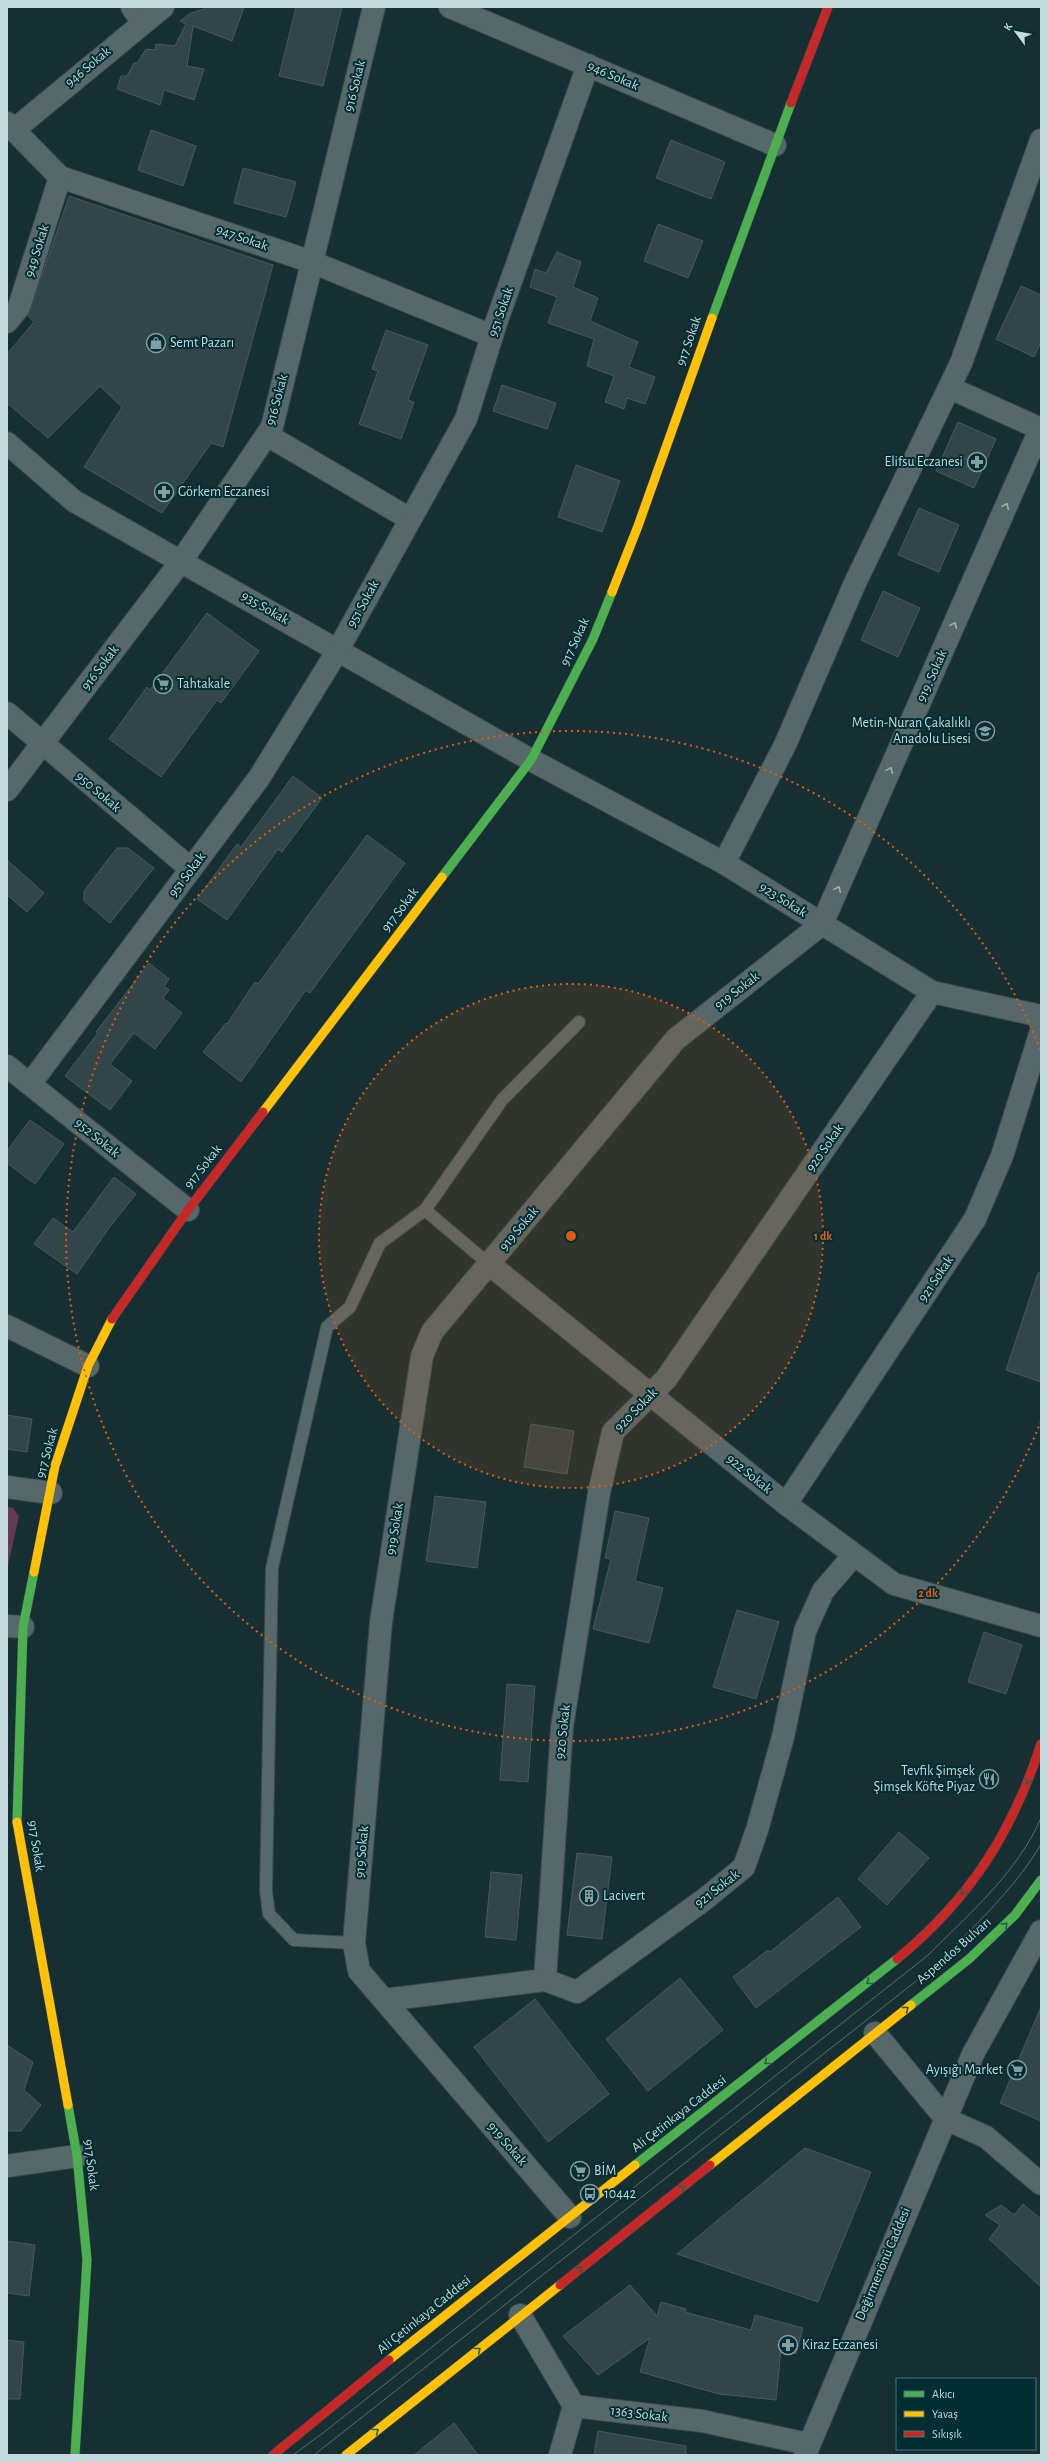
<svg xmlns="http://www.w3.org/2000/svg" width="1048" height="2462" font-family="'Alegreya Sans',sans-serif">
<rect width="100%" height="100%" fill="#162f32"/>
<path fill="#643954" d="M7,1507l6,1 6,8 -12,54z"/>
<g fill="#324548" stroke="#465a5c">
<path d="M205,7h39l-12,34 -39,-15 -6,40 17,3 -10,31 -30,-10 -4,15 -43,-16 4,-13h6l7,-13h3l9,-14 9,1 1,-6 19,2 11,-22 -6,-3 11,-8 13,-4z"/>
<path d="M296,7h46l-19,79 -44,-10z"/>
<path d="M151,130l45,16 -13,40 -45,-16z"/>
<path d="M671,140l54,22 -14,37 -55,-21z"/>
<path d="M243,168l53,14 -10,35 -52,-14z"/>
<path d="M69,196l204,69 -50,182 -12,-4 -49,70 -78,-46 38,-60 -22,-21 -52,52 -41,-35v-49l27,-32 -6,-6z"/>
<path d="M658,224l45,17 -15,37 -44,-17z"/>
<path d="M557,252l24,10 -8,25 25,11 -8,23 48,21 -9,25 26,10 -10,27 -18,-6 -3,11 -19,-7 9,-26 -27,-10 7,-27 -46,-16 9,-26 -27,-10 5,-18 11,4z"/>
<path d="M1021,286l20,9v47l-7,15 -38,-18z"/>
<path d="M386,330l42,15 -20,55 6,2 -13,37 -42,-15 19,-53 -6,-2z"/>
<path d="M502,385l54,18 -9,26 -54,-18z"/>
<path d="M958,422l38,17 -22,49 -38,-17z"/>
<path d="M576,465l44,16 -18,51 -44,-15z"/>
<path d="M919,508l40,17 -20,47 -41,-17z"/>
<path d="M883,591l37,17 -22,49 -37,-17z"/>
<path d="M207,613l52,38 -38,52 -4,-3 -56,77 -52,-38 38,-52 3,3z"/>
<path d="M293,776l29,22 -40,54 -4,-3 -51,71 -30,-21 40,-55 4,3z"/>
<path d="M367,835l38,28 -95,130 -4,-3 -65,92 -38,-30 23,-29 1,1 28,-42 3,2z"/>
<path d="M117,848h11l26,20 -44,55 -26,-22v-10z"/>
<path d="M7,860l37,33 -17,19 -20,-17z"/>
<path d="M149,963l20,16 -5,7 5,4 -6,8 19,15 -27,36 -21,-16 -24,31 22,17 -22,29 -45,-34 33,-43 -2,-1z"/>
<path d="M30,1120l34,24 -29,40 -28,-21v-12z"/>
<path d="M114,1177l22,17 -27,34 -32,46 -43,-30 19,-26 20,14z"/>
<path d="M1038,1273h3v109l-35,-12z"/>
<path d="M7,1415l25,4 -5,33 -20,-3z"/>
<path d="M531,1424l43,7 -7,43 -43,-7z"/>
<path d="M435,1496l51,6 -9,66 -51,-7z"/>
<path d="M615,1511l34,7 -14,63 28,7 -14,55 -56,-14 18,-70 -6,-1z"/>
<path d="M737,1610l42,12 -23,77 -43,-12z"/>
<path d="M984,1632l38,13 -16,49 -38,-12z"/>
<path d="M507,1684l28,2 -7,96 -28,-2z"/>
<path d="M899,1832l30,26 -42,47 -29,-26z"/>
<path d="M577,1853l35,4 -10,82 -35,-4z"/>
<path d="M491,1872l31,3 -6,65 -31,-3z"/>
<path d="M838,1897l23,30 -105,81 -23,-31 35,-27 2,2z"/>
<path d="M680,1978l43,52 -75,61 -42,-52z"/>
<path d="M535,1999l74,95 -61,48 -74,-95z"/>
<path d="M1041,2007v114l-41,-18z"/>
<path d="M7,2045l26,17 -9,28 17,15 -20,26h-14z"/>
<path d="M805,2148l66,24 -53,130 -141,-48z"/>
<path d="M1023,2204l18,15v68l-52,-48 11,-14 -15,-10 16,-10 13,10z"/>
<path d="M7,2241l28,4 -6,51 -22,-3z"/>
<path d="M630,2285l27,31 4,-14 25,7 -1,3 66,18 4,-15 48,13 -7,26 -15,-4 -5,50 -57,-6 -79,-22 10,-34 -52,37 -35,-39z"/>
<path d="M7,2340l17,2 -4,57h-13z"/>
<path d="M454,2423l24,32h-64z"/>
<path d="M598,2431l88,15v9h-92z"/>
</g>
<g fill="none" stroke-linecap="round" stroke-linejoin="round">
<g stroke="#37494c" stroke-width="14">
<g id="lane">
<path d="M425,1210l64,54"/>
<path d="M354,1943l-60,-3 -25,-26 -3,-23 6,-323 55,-241 23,-20 30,-64 45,-33 77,-110 77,-78"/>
</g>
</g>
<g stroke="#37494c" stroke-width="24">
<g id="street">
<path d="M132,7l10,15"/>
<path d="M450,7l325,138"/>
<path d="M7,123l53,54 252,85 180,74"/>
<path d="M15,129l148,-122"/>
<path d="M7,322l12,-15 41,-130"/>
<path d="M950,388l91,41"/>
<path d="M267,435l143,84"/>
<path d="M7,443l67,58 457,259 193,103 208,129 109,24"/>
<path d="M7,713l184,156"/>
<path d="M7,790l175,-230 90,-133 102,-420"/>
<path d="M724,863l61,-118 70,-162 106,-220 80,-223"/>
<path d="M7,1066l181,144"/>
<path d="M30,1084l229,-306 79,-128 128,-231 30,-96 92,-258"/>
<path d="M489,1264l297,240 108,80 147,42"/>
<path d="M7,1326l81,40"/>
<path d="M7,1487l44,6"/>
<path d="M786,1504l189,-285 27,-63 39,-125"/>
<path d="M7,1626l16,1"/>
<path d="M545,1980l17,-253 37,-234 14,-61 53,-53 266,-387"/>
<path d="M384,2000l161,-20 32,12 128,-93 39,-32 13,-37 26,-93 22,-106 18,-40 31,-36"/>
<path d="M875,2033l71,86 40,18 55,47"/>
<path d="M7,2166l70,-10"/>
<path d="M570,2217l-211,-246 -5,-28 27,-321 41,-266 10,-24 244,-293 146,-115 219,-497"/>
<path d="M520,2315l54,91 128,15 106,23"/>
<path d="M560,2455l14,-49"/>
<path d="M805,2455l168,-401 68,-123"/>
</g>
</g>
<g stroke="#37494c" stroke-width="10">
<g id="fast">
<path d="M712,318l79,-215"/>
<path d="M442,877l89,-117 62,-121 19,-47"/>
<path d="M17,1822l6,-195 11,-55"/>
<path d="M911,2005l58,-46 46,-44 26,-35"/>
<path d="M68,2105l9,51 10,104 -12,195"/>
<path d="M635,2165l262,-206"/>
</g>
</g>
<g stroke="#37494c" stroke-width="10">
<g id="slow">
<path d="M612,592l26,-66 74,-208"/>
<path d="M263,1112l179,-235"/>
<path d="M34,1572l21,-106 33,-100 24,-47"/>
<path d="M17,1822l51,283"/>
<path d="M710,2165l201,-160"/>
<path d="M389,2360l246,-195"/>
<path d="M346,2455l214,-170"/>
</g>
</g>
<g stroke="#37494c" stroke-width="10">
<g id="jam">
<path d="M791,103l37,-96"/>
<path d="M112,1319l76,-109 75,-98"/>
<path d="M897,1959c73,-60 115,-126 144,-215"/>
<path d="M560,2285l150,-120"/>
<path d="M273,2455l116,-95"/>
</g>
</g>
<use href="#lane" stroke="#56686a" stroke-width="12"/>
<use href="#street" stroke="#56686a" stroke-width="22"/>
<use href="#fast" stroke="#4caf50" stroke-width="9"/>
<use href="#slow" stroke="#ffc107" stroke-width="9"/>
<use href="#jam" stroke="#c62828" stroke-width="9"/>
<g stroke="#596a6c" stroke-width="1">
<path d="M293,2455l30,-22 604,-477c41,-41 91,-84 114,-138"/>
<path d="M314,2455l620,-488c35,-36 83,-80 107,-123"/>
</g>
</g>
<defs><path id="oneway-chevron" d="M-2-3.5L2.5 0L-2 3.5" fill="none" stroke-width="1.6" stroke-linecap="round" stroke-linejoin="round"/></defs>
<g stroke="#9db1b4">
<use href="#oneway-chevron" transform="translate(1006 506) rotate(-66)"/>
<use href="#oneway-chevron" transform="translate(954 625) rotate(-66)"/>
<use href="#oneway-chevron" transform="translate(890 770) rotate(-66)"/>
<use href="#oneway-chevron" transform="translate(838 889) rotate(-66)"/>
</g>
<g stroke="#1e623f">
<use href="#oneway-chevron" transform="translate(1028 1781) rotate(109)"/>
<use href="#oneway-chevron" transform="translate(963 1892) rotate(131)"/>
<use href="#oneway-chevron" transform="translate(1005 1925) rotate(-46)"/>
<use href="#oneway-chevron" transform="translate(869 1982) rotate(142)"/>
<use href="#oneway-chevron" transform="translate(906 2009) rotate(-37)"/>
<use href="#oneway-chevron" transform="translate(767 2062) rotate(142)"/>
<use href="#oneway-chevron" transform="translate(682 2188) rotate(-38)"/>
<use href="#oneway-chevron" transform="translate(580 2269) rotate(-38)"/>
<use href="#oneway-chevron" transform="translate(478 2350) rotate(-39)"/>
<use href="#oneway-chevron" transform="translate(376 2431) rotate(-38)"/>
</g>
<circle cx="571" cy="1236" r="252" fill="#e8590c" fill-opacity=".12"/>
<g fill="none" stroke="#e8590c" stroke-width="2" stroke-dasharray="2 4">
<circle cx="571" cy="1236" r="252"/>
<path d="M1041 1421A505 505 0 1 1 1041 1051"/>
</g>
<defs>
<g id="shop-ring" transform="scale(1)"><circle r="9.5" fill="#002e33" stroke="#869ea0" stroke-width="1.5"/><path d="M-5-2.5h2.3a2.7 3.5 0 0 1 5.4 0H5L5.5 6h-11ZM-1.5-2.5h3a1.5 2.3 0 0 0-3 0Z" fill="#869ea0"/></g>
<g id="pharmacy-ring" transform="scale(1)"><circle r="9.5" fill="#002e33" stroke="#869ea0" stroke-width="1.5"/><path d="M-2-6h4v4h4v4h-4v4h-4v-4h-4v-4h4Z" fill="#869ea0"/></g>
<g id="supermarket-ring" transform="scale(1)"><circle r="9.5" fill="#002e33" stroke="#869ea0" stroke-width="1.5"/><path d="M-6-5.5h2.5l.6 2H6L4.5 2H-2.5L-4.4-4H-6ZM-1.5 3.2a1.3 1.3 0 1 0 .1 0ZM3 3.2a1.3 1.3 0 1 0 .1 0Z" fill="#869ea0"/></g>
<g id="school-ring" transform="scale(1)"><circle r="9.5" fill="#002e33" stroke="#869ea0" stroke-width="1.5"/><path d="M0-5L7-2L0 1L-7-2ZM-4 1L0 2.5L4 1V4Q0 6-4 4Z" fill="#869ea0"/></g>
<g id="restaurant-ring" transform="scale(1)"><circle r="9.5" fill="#002e33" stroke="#869ea0" stroke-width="1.5"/><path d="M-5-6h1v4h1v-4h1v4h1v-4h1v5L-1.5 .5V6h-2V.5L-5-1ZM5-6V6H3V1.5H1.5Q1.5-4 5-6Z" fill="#869ea0"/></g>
<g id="building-ring" transform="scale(1)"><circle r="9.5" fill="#002e33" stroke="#869ea0" stroke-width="1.5"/><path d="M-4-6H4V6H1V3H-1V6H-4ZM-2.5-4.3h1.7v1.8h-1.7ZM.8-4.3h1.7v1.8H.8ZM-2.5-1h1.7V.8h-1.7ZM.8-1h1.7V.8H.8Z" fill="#869ea0"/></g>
<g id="bus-ring" transform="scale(1)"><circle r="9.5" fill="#002e33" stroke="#869ea0" stroke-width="1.5"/><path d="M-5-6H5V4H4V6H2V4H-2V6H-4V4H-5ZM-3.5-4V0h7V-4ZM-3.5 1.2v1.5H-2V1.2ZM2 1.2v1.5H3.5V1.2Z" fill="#869ea0"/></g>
</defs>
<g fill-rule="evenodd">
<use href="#shop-ring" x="156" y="343"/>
<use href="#pharmacy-ring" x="977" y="462"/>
<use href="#pharmacy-ring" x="164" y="492"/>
<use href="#supermarket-ring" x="163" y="684"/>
<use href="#school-ring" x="985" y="731"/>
<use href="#restaurant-ring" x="989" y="1779"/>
<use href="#building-ring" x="589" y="1896"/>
<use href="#supermarket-ring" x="1017" y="2070"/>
<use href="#supermarket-ring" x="580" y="2171"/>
<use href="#bus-ring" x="590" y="2194"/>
<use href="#pharmacy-ring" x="788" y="2345"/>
</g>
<g text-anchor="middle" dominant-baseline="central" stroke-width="4" stroke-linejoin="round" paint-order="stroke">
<g font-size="14" fill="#c3d9dc" stroke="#002e33">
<text transform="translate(88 67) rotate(-40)">946 Sokak</text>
<text transform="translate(613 76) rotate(23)">946 Sokak</text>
<text transform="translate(355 86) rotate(-76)">916 Sokak</text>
<text transform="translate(242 238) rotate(19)">947 Sokak</text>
<text transform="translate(37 251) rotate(-73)">949 Sokak</text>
<text transform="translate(501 312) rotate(-71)">951 Sokak</text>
<text transform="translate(689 341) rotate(-71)">917 Sokak</text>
<text transform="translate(277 400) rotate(-75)">916 Sokak</text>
<text transform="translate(363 604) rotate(-61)">951 Sokak</text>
<text transform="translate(265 608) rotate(30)">935 Sokak</text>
<text transform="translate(575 642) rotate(-65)">917 Sokak</text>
<text transform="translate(100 668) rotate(-53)">916 Sokak</text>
<text transform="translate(932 676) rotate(-66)">919. Sokak</text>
<text transform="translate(98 792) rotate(40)">950 Sokak</text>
<text transform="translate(187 875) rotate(-53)">951 Sokak</text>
<text transform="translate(783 900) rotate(32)">923 Sokak</text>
<text transform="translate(400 910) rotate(-53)">917 Sokak</text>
<text transform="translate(737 991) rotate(-38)">919 Sokak</text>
<text transform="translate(97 1138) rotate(39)">952 Sokak</text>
<text transform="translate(825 1148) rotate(-55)">920 Sokak</text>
<text transform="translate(203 1167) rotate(-52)">917 Sokak</text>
<text transform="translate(519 1229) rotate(-50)">919 Sokak</text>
<text transform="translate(936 1279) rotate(-56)">921 Sokak</text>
<text transform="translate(636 1410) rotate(-46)">920 Sokak</text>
<text transform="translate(47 1453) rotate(-75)">917 Sokak</text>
<text transform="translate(749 1474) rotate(39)">922 Sokak</text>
<text transform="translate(395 1529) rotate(-81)">919 Sokak</text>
<text transform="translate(563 1732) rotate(-84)">920 Sokak</text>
<text transform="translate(36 1846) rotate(81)">917 Sokak</text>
<text transform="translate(362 1852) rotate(-85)">919 Sokak</text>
<text transform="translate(717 1889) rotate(-38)">921 Sokak</text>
<text transform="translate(954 1951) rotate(-41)">Aspendos Bulvarı</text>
<text transform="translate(679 2114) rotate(-38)">Ali Çetinkaya Caddesi</text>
<text transform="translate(507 2144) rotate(49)">919 Sokak</text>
<text transform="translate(91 2165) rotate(83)">917 Sokak</text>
<text transform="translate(883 2264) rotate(-67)">Değirmenönü Caddesi</text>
<text transform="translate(424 2315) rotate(-39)">Ali Çetinkaya Caddesi</text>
<text transform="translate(639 2414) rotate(7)">1363 Sokak</text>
</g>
<g font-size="14" fill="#c3d9dc" stroke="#002e33" text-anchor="start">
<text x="170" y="343">Semt Pazarı</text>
<text x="963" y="462" text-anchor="end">Elifsu Eczanesi</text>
<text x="178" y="492">Görkem Eczanesi</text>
<text x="177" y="684">Tahtakale</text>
<text x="971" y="723" text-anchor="end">Metin-Nuran Çakalıklı<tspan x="971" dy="16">Anadolu Lisesi</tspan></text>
<text x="975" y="1771" text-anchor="end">Tevfik Şimşek<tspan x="975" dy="16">Şimşek Köfte Piyaz</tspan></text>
<text x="603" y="1896">Lacivert</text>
<text x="1003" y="2070" text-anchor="end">Ayışığı Market</text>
<text x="594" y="2171">BİM</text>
<text x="604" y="2194">10442</text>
<text x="802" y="2345">Kiraz Eczanesi</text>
</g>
</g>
<circle cx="571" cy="1236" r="6" fill="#e8590c" stroke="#002e33" stroke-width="2"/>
<g font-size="12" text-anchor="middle" font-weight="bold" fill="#e8590c" stroke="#002e33" stroke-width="4" stroke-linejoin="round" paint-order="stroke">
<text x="823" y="1240">1 dk</text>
<text x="928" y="1597">2 dk</text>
</g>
<rect width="1048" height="2462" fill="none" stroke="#c3d9dc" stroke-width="16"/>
<rect x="896" y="2378" width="140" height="72" fill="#002e33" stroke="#4e7277"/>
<rect x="904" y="2391" width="20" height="6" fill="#4caf50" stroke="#4e7277"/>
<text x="932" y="2398" font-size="12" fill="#c3d9dc">Akıcı</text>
<rect x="904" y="2411" width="20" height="6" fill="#ffc107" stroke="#4e7277"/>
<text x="932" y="2418" font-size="12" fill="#c3d9dc">Yavaş</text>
<rect x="904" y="2431" width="20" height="6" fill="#c62828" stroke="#4e7277"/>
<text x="932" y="2438" font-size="12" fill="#c3d9dc">Sıkışık</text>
<g transform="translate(1016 32) rotate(302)" stroke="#002e33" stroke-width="3" paint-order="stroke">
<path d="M0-3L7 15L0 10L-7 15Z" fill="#c3d9dc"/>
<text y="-6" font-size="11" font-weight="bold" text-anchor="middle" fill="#c3d9dc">K</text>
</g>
</svg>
